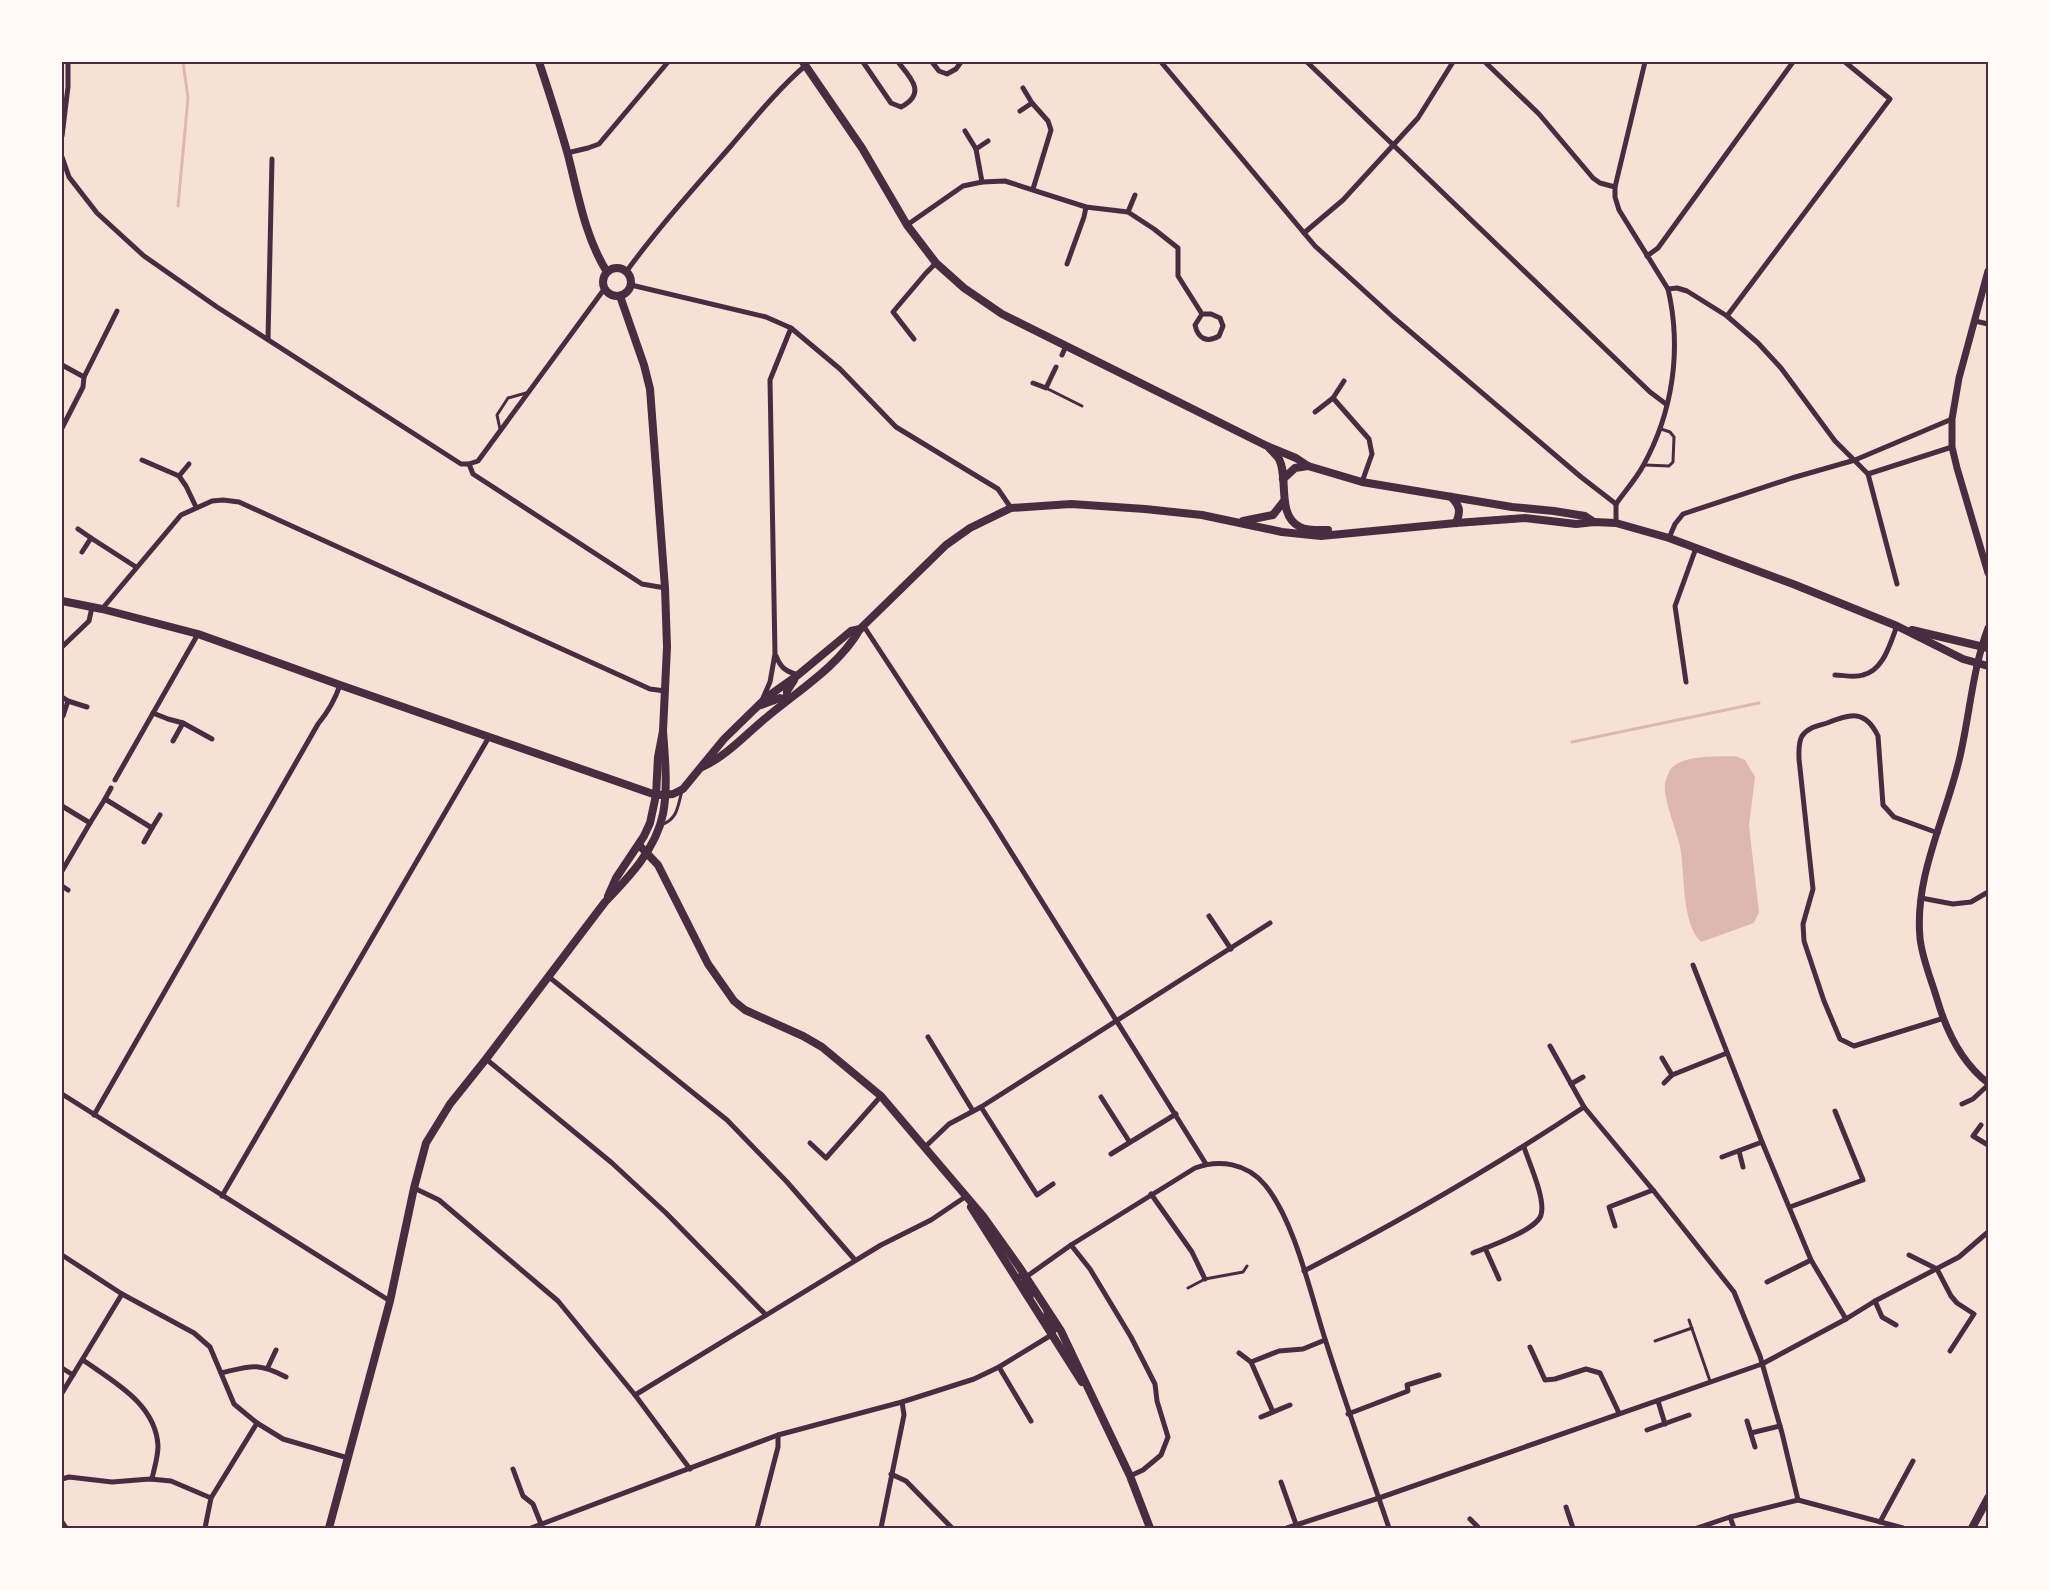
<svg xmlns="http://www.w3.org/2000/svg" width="2050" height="1590" font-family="'Asap Condensed',sans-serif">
<rect width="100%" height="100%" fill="#f7e1d7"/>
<path fill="#dcb8b0" d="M1735,756l10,4 10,17 -6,49 10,86 -5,11 -53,19c-20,-19 -16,-71 -21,-96 -4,-17 -17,-48 -15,-63 1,-3 3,-10 5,-13 11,-16 48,-13 65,-14z"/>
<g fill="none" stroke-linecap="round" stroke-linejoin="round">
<g stroke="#dcb8b0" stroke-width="3">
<path d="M178,206l10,-108 -5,-36"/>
<path d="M1572,742l187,-39"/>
</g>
<g stroke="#4a2c40" stroke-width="3">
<path d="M1046,388l36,18"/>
<path d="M500,429l-3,-14 11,-17 18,-5"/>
<path d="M1645,465l24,1 4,-4 1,-25 -4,-5 -9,-3"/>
<path d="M663,824c15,-5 15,-20 19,-33"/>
<path d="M1188,1288l17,-9 38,-7 4,-6"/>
<path d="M1689,1320l21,61"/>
<path d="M1655,1341l37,-13"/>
</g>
<g stroke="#4a2c40" stroke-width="5">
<path d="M863,62l28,41 10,4c26,-14 10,-29 -3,-45"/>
<path d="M932,62l7,9 8,3 9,-5 5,-7"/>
<path d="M1161,62l154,184 78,71 188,160 35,27"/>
<path d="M1307,62l343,330 16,12"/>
<path d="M1485,62l54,52 54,64 7,5 15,4v10l4,13 49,79 9,-1 10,3 40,25 31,27 23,25 54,73 33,33 29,110"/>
<path d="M1023,88l9,15"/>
<path d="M1020,111l12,-8 16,18 3,9 -18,59"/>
<path d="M965,131l11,18 6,33"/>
<path d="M62,136l6,-49v-25"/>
<path d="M976,149l12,-8"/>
<path d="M567,153l21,-5 11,-4 69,-82"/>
<path d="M62,157l7,20 28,36 47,43 73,51 244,157h8l9,-3 127,-173"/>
<path d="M1615,187l30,-125"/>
<path d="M1128,212l7,-17"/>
<path d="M907,225l56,-39 19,-4 23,-1 81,26 42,5 26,17 24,19v28l24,38h9l9,4 3,8 -4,10c-12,7 -21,3 -24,-11l7,-11"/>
<path d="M1304,233l39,-33 75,-82 35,-56"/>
<path d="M1647,256l11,-8 135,-186"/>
<path d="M1067,264l17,-47 2,-10"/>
<path d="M626,272c32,-44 68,-84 104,-125 24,-28 48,-58 76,-82"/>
<path d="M631,285l135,32 25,11 49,41 56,58 102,62 13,19"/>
<path d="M1727,316l163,-217 -45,-37"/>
<path d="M1975,321l13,3"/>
<path d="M268,339l4,-180"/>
<path d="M914,339l-21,-27 33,-39 10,-10"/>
<path d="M1062,355l4,-9"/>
<path d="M62,365l22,12 -1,10 -21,41"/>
<path d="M84,377l33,-66"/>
<path d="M1033,383l13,5 10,-21"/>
<path d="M1333,398l36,41 3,15 -10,28"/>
<path d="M1315,412l18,-14 11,-17"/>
<path d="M142,460l37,16 7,10 10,21"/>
<path d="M469,464l4,10 169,110 23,4"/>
<path d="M1868,474l84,-27"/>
<path d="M179,476l10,-12"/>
<path d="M1616,504c9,-13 20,-25 27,-38 30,-54 39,-117 25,-177"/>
<path d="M1616,504v19"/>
<path d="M78,529l13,9"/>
<path d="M1669,538l6,-14 8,-10 109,-36 63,-18 97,-41"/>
<path d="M82,552l9,-14 45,29"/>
<path d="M102,609l79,-94 31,-14 11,-1 16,2 411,187 15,2"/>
<path d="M863,625l128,195 215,344"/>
<path d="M62,647l27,-26 3,-14"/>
<path d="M776,656c5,12 9,15 22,19"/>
<path d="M1835,675c8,0 20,3 28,0 21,-5 27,-32 34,-49"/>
<path d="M1686,682l-11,-76 21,-58"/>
<path d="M62,697l6,4 19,6"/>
<path d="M763,698l7,-16 5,-28 -5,-274 21,-52"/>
<path d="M153,713l15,6 15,4 29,16"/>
<path d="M63,716l5,-15"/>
<path d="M173,741l10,-18"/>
<path d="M115,780l83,-146"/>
<path d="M105,799l6,-11"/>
<path d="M62,806l28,17 15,-24 47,29 -8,14"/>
<path d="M152,828l8,-13"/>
<path d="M1938,833l-44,-16 -11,-12 -5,-69c-13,-27 -28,-22 -51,-13 -9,3 -19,4 -25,13 -4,7 -3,16 -3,23l14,130 -10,35 1,17 20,60 16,38 14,7 90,-28"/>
<path d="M62,871l28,-48"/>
<path d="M62,886l6,4"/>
<path d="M1921,898l32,6 18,-2 17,-10"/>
<path d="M1209,916l22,33"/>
<path d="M1693,965l69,177 49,118 35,59"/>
<path d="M549,977l178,143 60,62 68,78"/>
<path d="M928,1037l45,74"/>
<path d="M1550,1046l34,61 69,83 81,102 26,64 22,77 16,67"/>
<path d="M1662,1058l10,17"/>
<path d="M486,1059l126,104 54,50 100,102"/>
<path d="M1664,1083l8,-8 55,-22"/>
<path d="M1571,1084l12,-7"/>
<path d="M62,1094l328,207"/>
<path d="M1101,1097l28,44"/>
<path d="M1962,1104l11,-5 15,-14"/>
<path d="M981,1107l56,88 16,-11"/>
<path d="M94,1115l224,-391c10,-12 17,-24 22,-39"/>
<path d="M1981,1125l-8,11 15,9"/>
<path d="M810,1143l16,15 55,-62"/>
<path d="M925,1147l24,-23 32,-17 289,-184"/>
<path d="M1739,1151l4,16"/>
<path d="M1111,1154l65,-40"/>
<path d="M1722,1157l40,-15"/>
<path d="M414,1188l25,12 119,101 77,94 55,74"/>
<path d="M1151,1194l41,58 13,27"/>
<path d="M222,1196l267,-459"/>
<path d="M1790,1207l73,-27 -28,-69"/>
<path d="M1615,1226l-6,-19 44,-17"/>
<path d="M1071,1245l19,24 41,68 24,47 2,17 11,36 -7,18 -18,15 -13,6"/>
<path d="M1485,1248l14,31"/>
<path d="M1473,1253c15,-6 64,-23 68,-38 5,-16 -12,-52 -17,-68"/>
<path d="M62,1255l60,39 72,39 16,14 24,57 23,19 26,16 65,19"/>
<path d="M1909,1255l28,14 14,27 6,7 17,11 -24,37"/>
<path d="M1304,1271c96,-50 190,-104 280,-164"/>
<path d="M1015,1276l11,1 45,-32 124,-77c24,-9 52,-5 70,17 30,36 46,111 61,157 20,63 42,124 63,186"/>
<path d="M1025,1279l-1,2 8,13 -2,6"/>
<path d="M1767,1282l44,-22"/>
<path d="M1875,1301l7,16 14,8"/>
<path d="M1046,1310v5l9,15 -4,5"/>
<path d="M1530,1347l15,33 10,-1 31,-10 14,4 19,40"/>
<path d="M1239,1353l12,9 22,50"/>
<path d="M83,1360c31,22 73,44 75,86 0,11 -4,23 -6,33"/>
<path d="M1251,1362l28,-11 24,-2 22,-9"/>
<path d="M268,1367l8,-17"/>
<path d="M999,1367l32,54"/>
<path d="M62,1368l11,7"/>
<path d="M221,1373c30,-7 36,-11 65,4"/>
<path d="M62,1393l60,-99"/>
<path d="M635,1395l246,-150 50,-25 34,-23"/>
<path d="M1658,1401l7,23"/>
<path d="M1348,1414l60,-23 -1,-6 32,-10"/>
<path d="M1261,1417l29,-12"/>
<path d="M1747,1421l8,26"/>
<path d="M1647,1430l42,-15"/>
<path d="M1751,1433l29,-7"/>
<path d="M513,1469l10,27 10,8 8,20"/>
<path d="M891,1474l15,7 46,47"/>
<path d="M62,1479l7,-2 43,5 38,-3 21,2 40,17"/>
<path d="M1281,1482l16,45"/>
<path d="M1566,1507l7,21"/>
<path d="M1470,1519l9,9"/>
<path d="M62,1522l4,6"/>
<path d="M1880,1522l33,-61"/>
<path d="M205,1528l6,-30 46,-75"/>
<path d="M531,1528l247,-93 124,-33 72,-23 25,-12 54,-33"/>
<path d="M757,1528l21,-81v-12"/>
<path d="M881,1528l23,-113 -2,-13"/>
<path d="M1287,1528l92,-30 383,-134 84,-45 29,-18 84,-44 29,-25"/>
<path d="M1697,1528l33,-11"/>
<path d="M1734,1528l-4,-11 68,-17 105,28"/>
</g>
<g stroke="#4a2c40" stroke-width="7">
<path d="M1988,271l-29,107 -7,41v28l5,21 31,105"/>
<path d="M1988,628c-15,40 -18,83 -27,124 -13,62 -47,122 -41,186 2,20 11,41 17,61 9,31 25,64 51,84"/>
</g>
<g stroke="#4a2c40" stroke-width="8">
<path d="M62,601l40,8 96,25 142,51 316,110"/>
<path d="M639,845l19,20 50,99 26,37 11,9 58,26 19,11 59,49 102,120 37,52 41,63 69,145 20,52"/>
<path d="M971,1207l111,175"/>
</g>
<g stroke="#4a2c40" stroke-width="8">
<path d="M539,62c10,30 20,61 29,93 10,39 17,82 39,117"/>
<path d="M803,62l59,86 45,77 29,38 28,25 38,26 265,132 29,12 12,8 54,16 150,25 42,4 31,5 9,6"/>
<circle cx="617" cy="282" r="14"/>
<path d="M1270,449c3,3 7,7 9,10 10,19 -3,56 21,68 8,4 20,3 28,3"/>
<path d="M1283,479l12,-11 13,-2"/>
<path d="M1451,497c9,9 10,14 5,26"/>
<path d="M1243,521l30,-6 11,-14"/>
<path d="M1912,630l76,18"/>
<path d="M761,705l19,-7 7,2v-9l7,-11"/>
<path d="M702,767c25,-11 44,-33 65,-50 32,-27 72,-51 93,-88l86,-84 24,-17 41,-20 60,-4 74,5 57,6 80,17 39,4 135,-13 69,-5 51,6 18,-2 22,1 53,15 124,46 104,42 66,33 25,7"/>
<path d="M659,795l14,-1 10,-5 41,-50 43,-42 31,-22 53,-44 9,-2"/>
<path d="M608,896l8,-18 28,-42 6,-13 6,-28 2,-38 5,-26 4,-84 -2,-59 -15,-199 -6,-24 -24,-69"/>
<path d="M329,1528l61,-227 24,-113 12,-45 24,-39 36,-45 119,-157c24,-25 51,-53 58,-88 5,-26 2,-56 0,-83"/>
<path d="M1972,1528l16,-30"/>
</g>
</g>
<rect width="2050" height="1590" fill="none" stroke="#fffaf5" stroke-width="126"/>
<rect x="63" y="63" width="1924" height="1464" fill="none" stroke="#4a2c40" stroke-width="2"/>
</svg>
